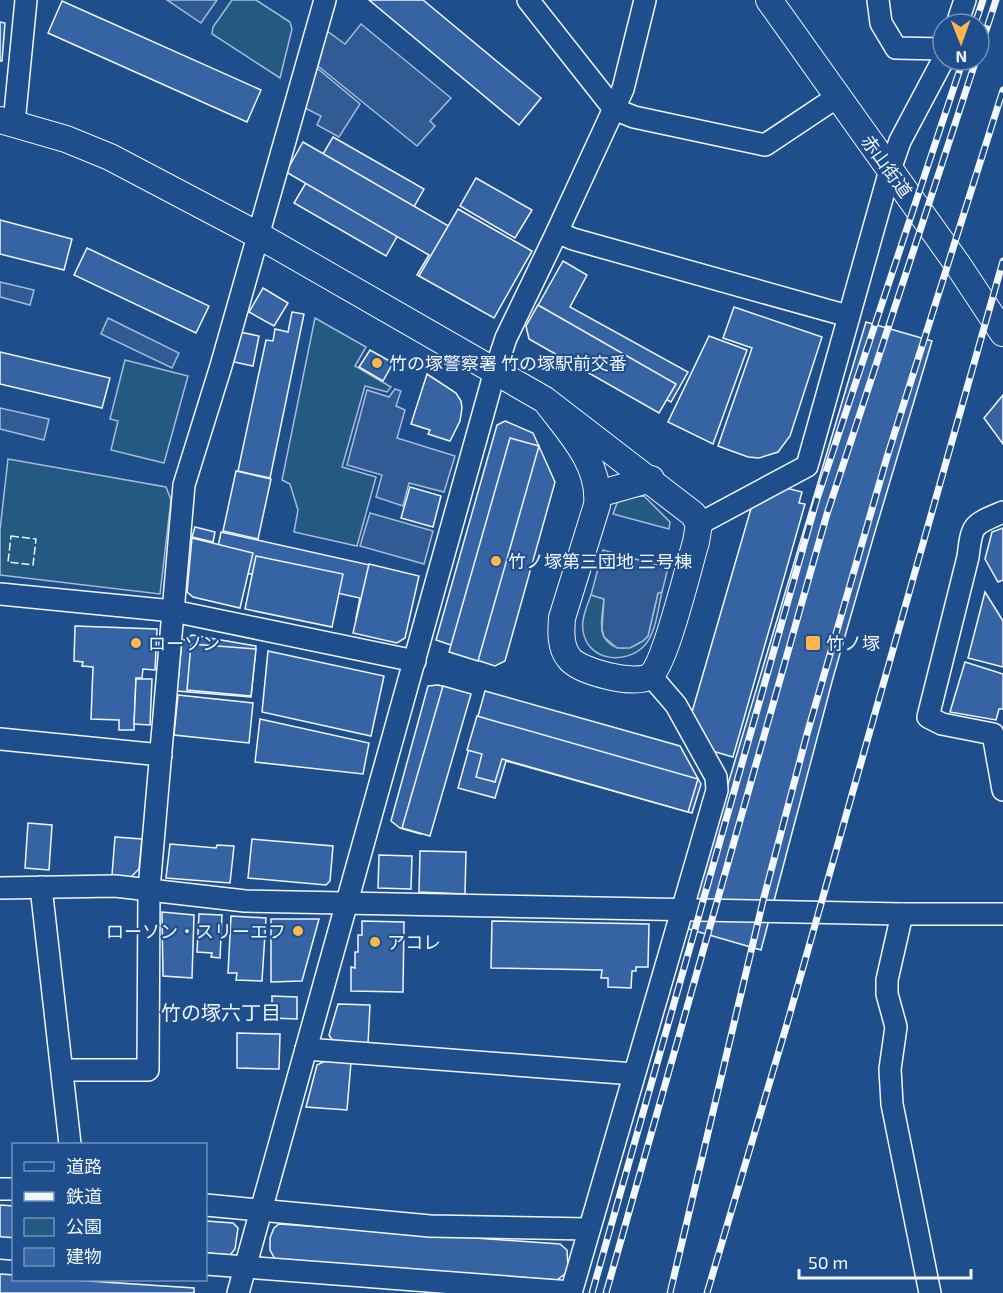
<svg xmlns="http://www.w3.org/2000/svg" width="1003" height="1293" font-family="'Exo 2','Noto Sans JP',sans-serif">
<rect width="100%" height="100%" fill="#1f4e8c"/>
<g fill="#245a82" stroke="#a8bbd7" stroke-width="1.5">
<path d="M232,0h24l34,22 2,7 -12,49 -68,-44 1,-7z"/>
<path d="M315,318l51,29 -11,19 36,21 -4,5 -22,-6 -23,81 34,10 -19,69 -63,-14 4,-22 -8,-26 -8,-4z"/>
<path d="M125,360l63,16 -24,87 -53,-13 7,-29 -8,-2z"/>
<path d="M8,459l158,28 5,13 -11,94 -160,-19v-45z"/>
<path d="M644,496l26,26 -1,7 -56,-15 6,-16z"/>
<path d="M662,592c-4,16 -6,41 -17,53 -18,20 -57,17 -62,-14 -2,-12 4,-25 8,-36l13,4c-1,11 -5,28 0,38 10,18 33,11 44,-1l10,-43z"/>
</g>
<g fill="#305b95" stroke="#a8bbd7" stroke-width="1.5">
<path d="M167,0h50l-16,23z"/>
<path d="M361,24l90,74 -21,23 5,5 -18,20 -99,-80 9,-35 18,13z"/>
<path d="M317,68l43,36 -21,33 -22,-12 4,-9 -16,-8z"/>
<path d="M0,282l34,8 -4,15 -30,-8z"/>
<path d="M108,318l71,35 -7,15 -71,-34z"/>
<path d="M395,389l6,2 -5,15 9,4 -8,28 58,18 -11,36 -35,-9 -6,23 -27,-9 6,-22 -35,-10 20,-75 22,7z"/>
<path d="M0,408l49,11 -5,21 -44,-11z"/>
<path d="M370,513l63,18 -9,33 -64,-18z"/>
<path d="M603,550l65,18 -6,24 -4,1 -10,43 -5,5 -13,7h-13l-13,-11 -2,-8 2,-30 -13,-4z"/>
</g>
<g fill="#3563a3" stroke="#f2f6ff" stroke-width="1.5">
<path d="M369,0h54l118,98 -22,27z"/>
<path d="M62,1l199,89 -14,32 -199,-89z"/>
<path d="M0,22l5,1 -3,38h-2z"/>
<path d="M333,137l91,52 -38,67 -92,-53z"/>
<path d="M303,142l218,126 -18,31 -54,-31 -11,18 -21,-11 12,-20 -143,-83z"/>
<path d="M476,178l56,32 -17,28 -55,-32z"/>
<path d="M458,209l74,42 -38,67 -75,-42z"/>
<path d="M0,220l72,19 -8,31 -64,-16z"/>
<path d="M87,248l122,58 -13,27 -122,-58z"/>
<path d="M563,261l24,14 -17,32 118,65 -17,30 -143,-79z"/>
<path d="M263,288l25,15 -14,23 -25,-14z"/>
<path d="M538,305l138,79 -17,29 -130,-74 -3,-13z"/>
<path d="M734,307l88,30 -32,99 -12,16 -19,6 -11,-1 -30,-11 34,-98 -29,-10z"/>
<path d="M292,312l12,2 -34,164 -32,-7 28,-131 7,1 2,-12 13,3z"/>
<path d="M866,322l66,19 -58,194 -41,143 -72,272 -76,-22z"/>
<path d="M240,332l19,4 -6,30 -19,-4z"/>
<path d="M709,336l38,14 -34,94 -45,-22z"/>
<path d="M370,350l23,13 -10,18 -24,-14z"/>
<path d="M0,352l110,26 -8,30 -102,-24z"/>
<path d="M427,374l29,19 5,8 1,7 -2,13 -10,20 -22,-7 2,-4 -19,-6z"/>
<path d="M1003,395v49l-19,-26z"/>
<path d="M505,421l28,12 22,49 -50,179 -10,5 -40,-13 2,-6 -21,-7 61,-215z"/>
<path d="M510,438l29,8 -61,215 -29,-9z"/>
<path d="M236,471l35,8 -13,60 -35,-8z"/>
<path d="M410,487l31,9 -8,31 -32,-9z"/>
<path d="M786,488l16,4 -3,11 6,1 -72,253 -24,-7 -19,-31 62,-214z"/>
<path d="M195,527l20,5 -2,10 -21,-5z"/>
<path d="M1003,528v52l-5,2 -13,-23 7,-27z"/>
<path d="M221,532l180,40 -7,34 -13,-3 -4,20 -21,-5 4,-20 -146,-32z"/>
<path d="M192,538l61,15 -13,55 -47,-11 -6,-5z"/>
<path d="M256,556l87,18 -11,53 -87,-18z"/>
<path d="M369,564l50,12 -14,62 -8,5 -44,-10z"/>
<path d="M985,592l18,29v46l-35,-9z"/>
<path d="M75,626l82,3 -2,41 -12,-1 -1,9h-6l-2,52h-15v-10l-28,-1 2,-52 -11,-1 1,-4 -9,-1z"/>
<path d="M192,635l64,11 -5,51 -74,-6 5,-50z"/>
<path d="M191,644l65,5 -5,47 -64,-6z"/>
<path d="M268,651l116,25 -13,60 -109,-24z"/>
<path d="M965,662l38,12v35h-4l-3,11 -46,-8z"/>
<path d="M136,679h16l-2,46 -16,-1z"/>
<path d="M438,685l24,7 -41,142 -21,-6 -9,-7 37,-135z"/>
<path d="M443,686l28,8 -41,142 -28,-8z"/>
<path d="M485,691l195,55 21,38 -9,29 -186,-52 -11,37 -37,-10z"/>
<path d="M178,695l75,8 -4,40 -75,-8z"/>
<path d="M477,716l221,63 -10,33 -186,-53 -7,23 -19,-5 6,-23 -15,-4z"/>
<path d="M260,719l109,24 -6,31 -108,-12z"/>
<path d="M28,823l24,2 -3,45 -24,-2z"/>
<path d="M115,837l27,2 -3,30 -8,8 -19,-2z"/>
<path d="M252,839l81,7 -3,35 -4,4 -78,-7z"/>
<path d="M170,844l46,4 1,-3 17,1 -4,37 -64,-5z"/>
<path d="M420,851l46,1 -1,42 -46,-2z"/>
<path d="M379,855l33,1 -1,33 -33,-1z"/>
<path d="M162,912l32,3 -2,63 -29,-2z"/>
<path d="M199,914l23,1 -2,43 -9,-1 1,-4 -15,-1z"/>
<path d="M231,916l35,2 -4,63 -26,-1 1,-7h-9z"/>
<path d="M271,919h48l-17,62 -31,1z"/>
<path d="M362,921l42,1 -1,70 -52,-1v-24l4,1v-16h3v-17h4z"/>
<path d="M492,921l157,3 -1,43h-12v4h-4l-1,17 -23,-1v-9h-7l1,-8 -111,-2z"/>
<path d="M272,996l25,1v22l-25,-1z"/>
<path d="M338,1004l32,1 -2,39h-33l-6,-9z"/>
<path d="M237,1033l43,1 -1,35 -42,-1z"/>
<path d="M327,1060l24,2 -4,48 -41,-3 11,-42z"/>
<path d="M0,1205l14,1v33l-14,-1z"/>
<path d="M206,1221l27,2 5,5 -3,21 -5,6 -24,-2z"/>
<path d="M279,1224l281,20 7,6 1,17 -2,6 -9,7 -282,-21 -5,-9v-12l4,-10z"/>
<path d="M0,1274l14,1v5h59l121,8v5h-194z"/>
</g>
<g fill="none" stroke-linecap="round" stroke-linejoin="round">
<g stroke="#f2f6ff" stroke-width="24">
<g id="minor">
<path d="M528,0l86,109 20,8 131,28 72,-48"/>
<path d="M878,0l3,23 15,25 47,1"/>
<path d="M957,24l8,-24"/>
<path d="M14,123l12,-123"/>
<path d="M557,232l16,7 275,77"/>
<path d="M1003,512c-31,13 -31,12 -35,45l-40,160 14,7 51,10 10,56"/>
<path d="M699,524l108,-58 83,-296 10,-29 43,-81"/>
<path d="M0,594l173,17 242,50"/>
<path d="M0,739l161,16"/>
<path d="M41,887l29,257"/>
<path d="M0,888l115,-2 130,15 657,13h101"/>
<path d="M902,914l-15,66v14l9,33 -6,42 2,35 38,189"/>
<path d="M306,1049l328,25"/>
<path d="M63,1070h85l1,-181 35,-404 37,-119 104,-366"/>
<path d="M0,1189h14"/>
<path d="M206,1205l224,21 158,3"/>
<path d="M0,1248l14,1"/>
<path d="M206,1264l365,28"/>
<path d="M238,1293l257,-922 11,-33 51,-106 66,-143 22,-89"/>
<path d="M571,1293l146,-503 -1,-13 -40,-72 -25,-29"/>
</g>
</g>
<g stroke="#f2f6ff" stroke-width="28">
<g id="tertiary">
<path d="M769,0l189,265 45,68"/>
<path d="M0,120l66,19 44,18 148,78 287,165 148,114 6,10 -3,18c-7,23 -31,123 -46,134 -14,10 -71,-4 -81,-18 -9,-11 -8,-27 -7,-40l35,-113c4,-42 -29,-74 -52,-105"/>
<path d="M598,494l53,-15"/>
</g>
</g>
<use href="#minor" stroke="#1f4e8c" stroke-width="21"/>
<use href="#tertiary" stroke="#1f4e8c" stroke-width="26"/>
<g stroke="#f2f6ff" stroke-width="7">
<g id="rail">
<path d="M975,24l8,-24"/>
<path d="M979,52l17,-52"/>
<path d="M592,1293l224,-791 147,-442"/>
<path d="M606,1293l221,-779 149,-454"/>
<path d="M670,1293l93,-392 44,-167 80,-277 116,-367"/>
<path d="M707,1293l80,-269 216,-763"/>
</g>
</g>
<use href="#rail" stroke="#1f4e8c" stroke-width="4.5" stroke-dasharray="14" stroke-linecap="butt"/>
<path stroke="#f2f6ff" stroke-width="1.5" stroke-dasharray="8 3" stroke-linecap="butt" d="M11,536l25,3 -3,26 -25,-3z"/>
</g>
<g fill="#ffb74d" stroke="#1f4e8c" stroke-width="2">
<circle cx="377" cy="363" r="6"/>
<circle cx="496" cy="561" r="6"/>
<circle cx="136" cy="643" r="6"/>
<rect x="805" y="635" width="16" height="16" rx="3"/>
<circle cx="298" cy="931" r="6"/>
<circle cx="375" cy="942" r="6"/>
</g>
<g text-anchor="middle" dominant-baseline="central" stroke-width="4.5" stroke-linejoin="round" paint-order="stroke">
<g font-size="18" fill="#f2f6ff" stroke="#1f4e8c">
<text transform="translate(887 166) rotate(54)">赤山街道</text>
</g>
<g font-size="18" fill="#f2f6ff" stroke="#1f4e8c" text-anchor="start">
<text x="389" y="363">竹の塚警察署 竹の塚駅前交番</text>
<text x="508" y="561">竹ノ塚第三団地 三号棟</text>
<text x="148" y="643">ローソン</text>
<text x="826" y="643">竹ノ塚</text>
<text x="286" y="931" text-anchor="end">ローソン・スリーエフ</text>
<text x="387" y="942">アコレ</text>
</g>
<g font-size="20" fill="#f2f6ff" stroke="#1f4e8c">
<text x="221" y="1012">竹の塚六丁目</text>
</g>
</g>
<rect x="12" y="1143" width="195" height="138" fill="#1f4e8c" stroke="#7391ba" stroke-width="1.5"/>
<rect x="24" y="1162" width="30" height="9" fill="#1f4e8c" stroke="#7391ba" stroke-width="1.5"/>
<text x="66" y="1173" font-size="18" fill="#f2f6ff">道路</text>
<rect x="24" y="1192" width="30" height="9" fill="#f2f6ff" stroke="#7391ba" stroke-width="1.5"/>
<text x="66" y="1203" font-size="18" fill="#f2f6ff">鉄道</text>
<rect x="24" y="1218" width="30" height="18" fill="#245a82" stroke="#7391ba" stroke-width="1.5"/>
<text x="66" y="1233" font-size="18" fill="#f2f6ff">公園</text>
<rect x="24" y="1248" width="30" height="18" fill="#3563a3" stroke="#7391ba" stroke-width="1.5"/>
<text x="66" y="1263" font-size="18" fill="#f2f6ff">建物</text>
<g transform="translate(961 42) rotate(179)"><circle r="28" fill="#1f4e8c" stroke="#7391ba" stroke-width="1.5"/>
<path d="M0-4.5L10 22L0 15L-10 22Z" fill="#ffb74d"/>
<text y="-9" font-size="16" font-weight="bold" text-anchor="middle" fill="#f2f6ff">N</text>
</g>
<path d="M799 1269v9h172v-9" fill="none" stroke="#f2f6ff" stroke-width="3"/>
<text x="808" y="1269" font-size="18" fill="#f2f6ff" stroke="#1f4e8c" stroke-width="4.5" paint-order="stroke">50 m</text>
</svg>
